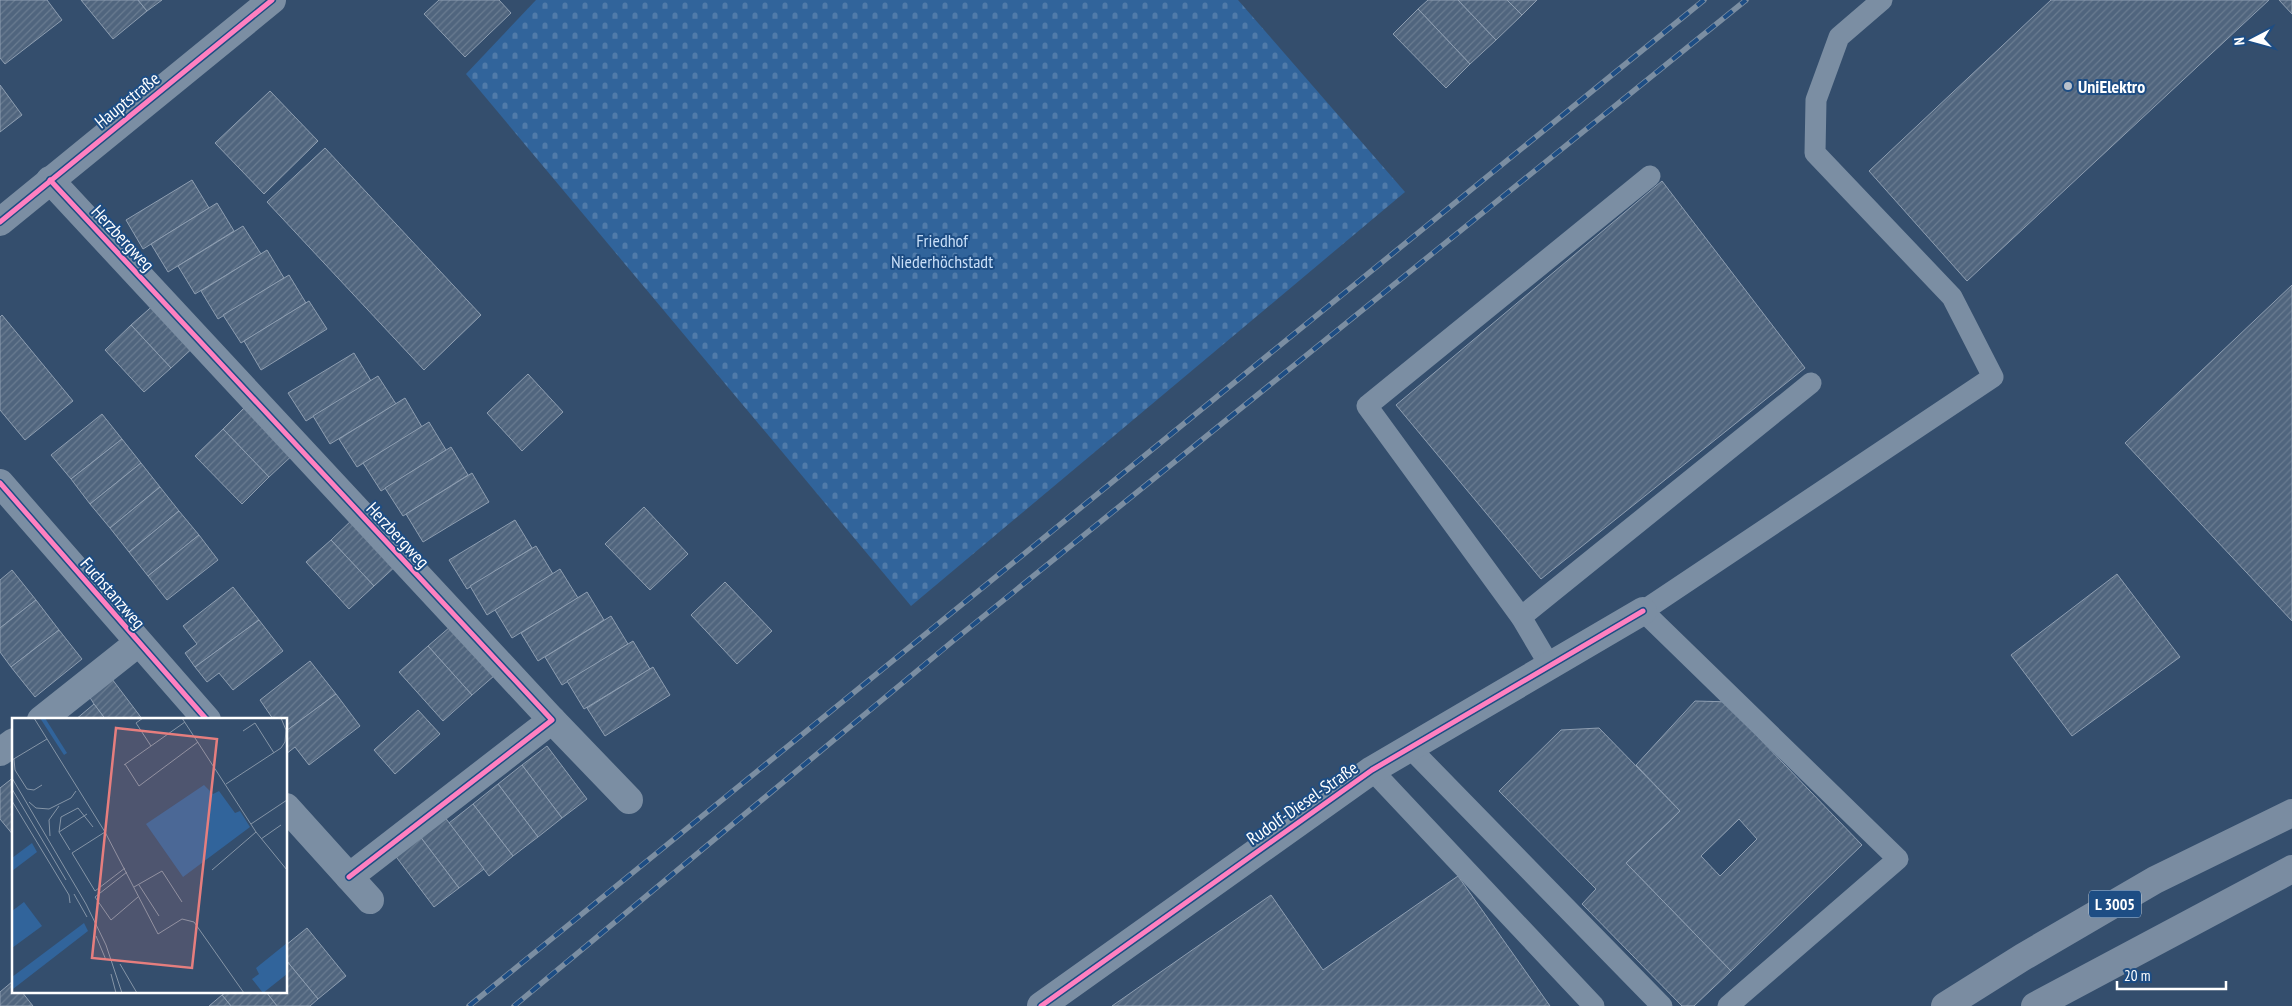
<svg xmlns="http://www.w3.org/2000/svg" width="2292" height="1006" font-family="'PT Sans Narrow',sans-serif">
<defs>
<pattern id="cemetery-stones" width="16" height="16" patternUnits="userSpaceOnUse" patternTransform="scale(1.25)"><rect width="16" height="16" fill="#31649b"/><path d="M2 7V4a2 2 0 0 1 4 0v3zM10 15v-3a2 2 0 0 1 4 0v3z" fill="#507baa"/></pattern>
<pattern id="building-hatch" width="6" height="6" patternUnits="userSpaceOnUse" patternTransform="scale(1.25)"><rect width="6" height="6" fill="#50657e"/><path d="M-1 1l2-2M0 6l6-6M5 7l2-2" fill="none" stroke="#6a7c91"/></pattern>
</defs>
<rect width="100%" height="100%" fill="#344e6d"/>
<path fill="url(#cemetery-stones)" d="M536,0h702l167,192 -494,414 -445,-532z"/>
<g fill="url(#building-hatch)" stroke="#8e9eb1" fill-rule="evenodd">
<path d="M0,0h47l15,20 -57,44 -5,-6z"/>
<path d="M81,0h57l9,11 -34,28z"/>
<path d="M138,0h24l-15,11z"/>
<path d="M439,0h60l12,13 -46,44 -41,-43z"/>
<path d="M1428,0h30l38,40 -26,24 -52,-55z"/>
<path d="M1458,0h49l15,15 -26,25z"/>
<path d="M1507,0h30l-15,15z"/>
<path d="M2051,0h218l-302,281 -98,-110z"/>
<path d="M2279,0h13v14z"/>
<path d="M1418,9l52,55 -24,24 -53,-54z"/>
<path d="M0,85l22,30 -22,17z"/>
<path d="M270,91l48,50 -54,53 -49,-51z"/>
<path d="M325,148l156,167 -57,55 -157,-168z"/>
<path d="M192,180l17,28 -66,41 -17,-29z"/>
<path d="M1662,181l143,187 -264,211 -145,-174z"/>
<path d="M217,203l17,28 -66,41 -17,-28z"/>
<path d="M243,226l18,28 -66,40 -17,-28z"/>
<path d="M267,250l17,28 -66,41 -17,-28z"/>
<path d="M289,275l17,28 -65,40 -18,-28z"/>
<path d="M2292,285v336l-167,-178z"/>
<path d="M309,301l18,28 -66,41 -17,-29z"/>
<path d="M157,302l40,42 -26,24 -40,-43z"/>
<path d="M2,315l71,86 -48,39 -25,-30v-93z"/>
<path d="M131,325l40,43 -27,24 -39,-42z"/>
<path d="M354,353l17,28 -65,40 -18,-28z"/>
<path d="M528,374l35,38 -41,39 -35,-38z"/>
<path d="M378,376l18,28 -66,40 -17,-28z"/>
<path d="M405,398l17,29 -65,40 -18,-28z"/>
<path d="M250,402l47,49 -28,26 -46,-48z"/>
<path d="M102,414l20,25 -51,40 -20,-24z"/>
<path d="M429,422l17,28 -65,41 -18,-28z"/>
<path d="M223,429l46,48 -27,27 -47,-48z"/>
<path d="M122,439l19,24 -51,41 -19,-25z"/>
<path d="M451,447l17,28 -65,41 -18,-28z"/>
<path d="M141,463l19,24 -50,41 -20,-24z"/>
<path d="M472,473l17,29 -66,40 -17,-28z"/>
<path d="M160,487l19,24 -50,41 -19,-24z"/>
<path d="M644,507l44,47 -38,36 -45,-46z"/>
<path d="M179,511l20,24 -51,41 -19,-24z"/>
<path d="M355,517l43,47 -24,22 -43,-46z"/>
<path d="M515,520l17,28 -65,41 -18,-29z"/>
<path d="M199,535l19,25 -51,40 -19,-24z"/>
<path d="M331,540l43,46 -25,23 -43,-47z"/>
<path d="M536,546l17,28 -66,41 -17,-29z"/>
<path d="M560,569l18,29 -66,40 -17,-28z"/>
<path d="M12,570l24,30 -36,28v-48z"/>
<path d="M2117,574l63,83 -108,79 -61,-81z"/>
<path d="M725,582l47,49 -35,33 -46,-49z"/>
<path d="M233,587l26,33 -64,47 -10,-14 12,-9 -14,-18z"/>
<path d="M587,592l17,28 -66,41 -17,-28z"/>
<path d="M36,600l23,30 -48,37 -11,-15v-24z"/>
<path d="M611,616l17,28 -66,41 -17,-28z"/>
<path d="M259,620l24,31 -50,39 -14,-17 -12,9 -12,-15z"/>
<path d="M458,620l44,49 -30,26 -44,-49z"/>
<path d="M59,630l23,29 -47,38 -24,-30z"/>
<path d="M633,641l17,28 -66,40 -17,-28z"/>
<path d="M428,646l44,49 -29,26 -44,-49z"/>
<path d="M310,661l26,33 -50,37v-11h-14l1,-1 -13,-19z"/>
<path d="M653,667l17,28 -65,41 -18,-28z"/>
<path d="M112,679l31,41h-37l-12,-16 -5,-8z"/>
<path d="M336,694l24,32 -51,39 -14,-18 -9,7v-23z"/>
<path d="M1695,701l37,1 27,36 103,107 -131,126 -105,-108 54,-52 -44,-46zM1739,819l18,20 -37,37 -19,-20z"/>
<path d="M94,704l12,16h-31z"/>
<path d="M418,710l22,24 -45,40 -21,-24z"/>
<path d="M1599,728l81,83 -54,52 105,108 -37,35h-12l-100,-102 14,-15 -97,-98 62,-61z"/>
<path d="M547,746l40,53 -25,19 -40,-53z"/>
<path d="M522,765l40,53 -24,19 -40,-53z"/>
<path d="M14,777v59l-14,-17v-31z"/>
<path d="M498,784l40,53 -25,19 -40,-52z"/>
<path d="M473,804l40,52 -24,20 -40,-53z"/>
<path d="M444,816l40,53 -25,19 -40,-53z"/>
<path d="M419,835l40,53 -25,19 -40,-53z"/>
<path d="M1458,876l92,130h-438l159,-111 52,75z"/>
<path d="M307,928l39,48 -28,23 -32,-39v-15z"/>
<path d="M286,960l32,39 -8,7h-33l-11,-14h20z"/>
<path d="M13,981l1,11h8l11,14h-33v-14z"/>
<path d="M227,992h39l11,14h-46l-9,-11z"/>
<path d="M222,995l9,11h-22z"/>
</g>
<g fill="none" stroke-linecap="round" stroke-linejoin="round">
<g stroke="#7b8ea3" stroke-width="21">
<path d="M1521,617l290,-234"/>
<path d="M1550,666l-29,-49 -154,-211 283,-230"/>
<path d="M1411,749l251,257"/>
<path d="M1372,770l222,236"/>
<path d="M1728,1006l170,-147 -255,-248 350,-234 -41,-80 -137,-144 1,-53 23,-63 43,-37"/>
</g>
<g stroke="#7b8ea3" stroke-width="28">
<path d="M50,180l502,540 -203,157"/>
<path d="M0,483l207,237"/>
<path d="M41,720l97,-77"/>
<path d="M552,720l77,80"/>
<path d="M0,752l14,-10"/>
<path d="M286,807l84,93"/>
<path d="M1041,1006l331,-236 271,-159"/>
</g>
<path stroke="#7b8ea3" stroke-width="28" d="M0,222l272,-222"/>
<g stroke="#7a8ca1" stroke-width="28">
<path d="M1945,1006l78,-49 132,-77 137,-67"/>
<path d="M2035,1006l257,-137"/>
</g>
<g stroke="#7b8ea2" stroke-width="5.5">
<g id="rail">
<path d="M469,1006l1235,-1006"/>
<path d="M514,1006l439,-365 793,-641"/>
</g>
</g>
<use href="#rail" stroke="#1d4d84" stroke-width="4" stroke-dasharray="11" stroke-linecap="butt"/>
<g stroke="#1d4d84" stroke-width="8">
<g id="cycleway">
<path d="M50,180l502,540 -203,157"/>
<path d="M0,222l272,-222"/>
<path d="M0,483l207,237"/>
<path d="M1041,1006l331,-236 271,-159"/>
</g>
</g>
<use href="#cycleway" stroke="#ff80c0" stroke-width="5"/>
</g>
<circle fill="#b8c1cc" stroke="#1d4d84" stroke-width="2" cx="2068" cy="86" r="5"/>
<g text-anchor="middle" dominant-baseline="central" stroke-width="4" stroke-linejoin="round" paint-order="stroke">
<rect fill="#1d4d84" stroke="#bbcada" stroke-width="1" x="2089" y="890.5" width="52" height="27" rx="4"/>
<g font-size="16" font-weight="bold" fill="#fff">
<text x="2115" y="904">L 3005</text>
</g>
<g font-size="18" font-weight="bold" fill="#fff" stroke="#1d4d84" text-anchor="start">
<text x="2078" y="86">UniElektro</text>
</g>
<g font-size="18" fill="#fff" stroke="#1d4d84">
<text transform="translate(127 100) rotate(-39)">Hauptstraße</text>
<text transform="translate(123 238) rotate(47)">Herzbergweg</text>
<text transform="translate(398 535) rotate(47)">Herzbergweg</text>
<text transform="translate(113 593) rotate(49)">Fuchstanzweg</text>
<text transform="translate(1302 803) rotate(-35)">Rudolf-Diesel-Straße</text>
</g>
<g font-size="18" fill="#c9dff8" stroke="#1d4d84">
<text x="942" y="240">Friedhof<tspan x="942" dy="21">Niederhöchstadt</tspan></text>
</g>
</g>
<g transform="translate(12 718)">
<rect width="275" height="275" fill="#344e6d"/>
<path d="M20,125l5,9 -25,19v-13zM12,184l18,24 -30,22v-37zM72,205l4,8 -75,58 -1,-12zM275,225v31l-24,19 -11,-14 7,-5 -3,-6z" fill="#31649b"/>
<path d="M28,0h5l22,35 -3,2z" fill="#31649b"/>
<path d="M192,67l9,9 6,-3 16,22 5,-2 10,16 -67,50 -37,-53z" fill="#31649b"/>
<path fill="none" stroke="#8595a7" stroke-width="1" d="M22,0l71,114 53,102 24,-15 12,3 50,71M131,0l-7,5 15,23M170,0l74,114 31,38M231,13l12,-8 19,30M2,41l1,11 12,19 7,1 8,-5M0,42l35,-21M113,46l14,22 59,-44M112,47l61,-43M0,60l74,126 20,41 16,48M214,66l55,-36 4,-6 1,-12 -5,-12M0,71l54,91M0,83l57,94 1,8M17,84l7,6 13,1 22,-11 5,-7M239,106l36,-24M47,114l2,-15 17,-9 15,19M93,114l-33,21 23,38 30,-23M38,118l-1,-16 10,-14M249,121l20,-14M58,132l-11,-18 28,-18M200,152l44,-38M115,154l-32,25 16,23 27,-23M127,167l20,31M122,169l28,-16 20,31M62,176l13,23M84,218l10,24M108,246l17,29M99,256l5,19"/>
<path fill="#e67e7e" fill-opacity="0.15" stroke="#e67e7e" stroke-width="2.5" d="M104,10l101,11 -25,229 -100,-10z"/>
<rect width="275" height="275" fill="none" stroke="#fff" stroke-width="2.5"/>
</g>
<g transform="translate(2252 40) rotate(264)" stroke="#1d4d84" stroke-width="4" paint-order="stroke">
<path d="M0-4L9 19L0 12L-9 19Z" fill="#ffffff"/>
<text y="-8" font-size="14" font-weight="bold" text-anchor="middle" fill="#ffffff">N</text>
</g>
<path d="M2117 981v8h109v-8" fill="none" stroke="#ffffff" stroke-width="2.5"/>
<text x="2124" y="981" font-size="15" fill="#ffffff" stroke="#1d4d84" stroke-width="4" paint-order="stroke">20 m</text>
</svg>
